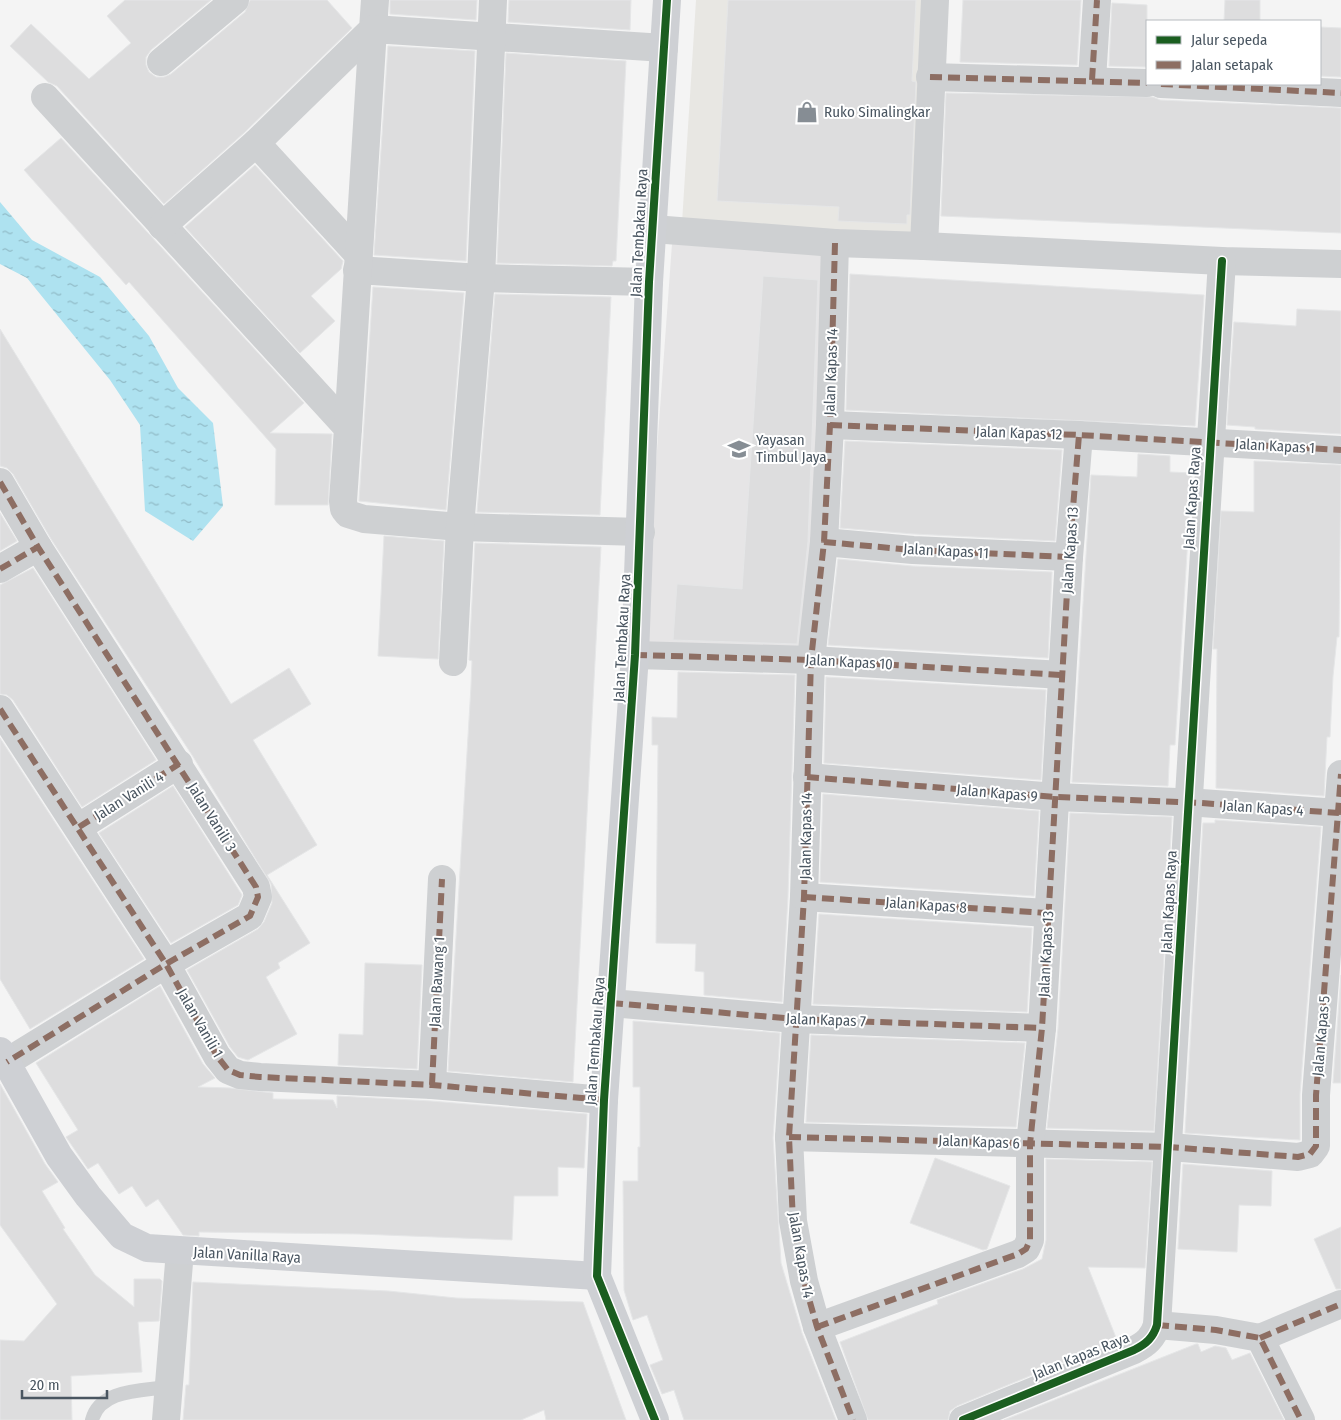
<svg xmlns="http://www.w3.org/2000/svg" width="1341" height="1420" font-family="'Fira Sans Condensed',sans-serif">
<defs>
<pattern id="water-ripples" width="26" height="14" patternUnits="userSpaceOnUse" patternTransform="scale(1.25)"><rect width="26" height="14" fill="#aee2f0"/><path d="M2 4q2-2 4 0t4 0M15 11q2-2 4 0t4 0" fill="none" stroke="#90bac6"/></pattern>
</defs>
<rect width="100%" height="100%" fill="#f4f4f4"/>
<path fill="#e8e7e3" d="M696,0h234l-10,242 -238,-19z"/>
<path fill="#e6e5e6" d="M672,244l162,12 -29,399 -162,-12z"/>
<path fill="url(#water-ripples)" d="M0,202l32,38 68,37 49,59 29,52 35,35 10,83 -30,35 -48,-30 -5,-86 -30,-45 -83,-102 -27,-14z"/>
<g fill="#ddddde" stroke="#e5e6e7">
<path d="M125,0h86l-60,50 -5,7v8l3,7 7,5h8l7,-3 74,-62 5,-12h77l25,28 -107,104 -81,72 -107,-118 -9,-4 -38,-36 21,-22 58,55 42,-36 -24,-27z"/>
<path d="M390,0h87l-1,20 -86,-6z"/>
<path d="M509,0h122l-1,30 -122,-8z"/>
<path d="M728,0h188l-4,81 4,1 -6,133h-3v9l-69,-3 1,-14 -122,-6z"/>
<path d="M963,0h118l-4,65 -117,-3z"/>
<path d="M1225,0h35v21h-36z"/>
<path d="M1112,3l35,2v62l-38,-1z"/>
<path d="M1320,27l21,1v49l-21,-1z"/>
<path d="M388,46l87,5 -9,210 -92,-6z"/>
<path d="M506,53l120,8 -10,200h-3l-1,5 -115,-3z"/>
<path d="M946,93l207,4 7,3 181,8v125l-400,-17z"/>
<path d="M61,138l243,265 -34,30 62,1 -4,71h-53l1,-56 -147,-167 -3,3 -102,-115z"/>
<path d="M255,165l88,96 -2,8 -30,27 24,25 -35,32 -115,-126z"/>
<path d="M850,274l354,21 -9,131 -349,-16z"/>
<path d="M763,276l55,4 -10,261 -11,103 -124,-4 4,-56 65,5z"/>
<path d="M373,287l91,6 -18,217 -87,-9z"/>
<path d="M495,294l116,3 -11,218 -123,-3z"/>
<path d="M1297,309l44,2v123l-86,-5v-2l-28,-2 7,-103 62,4z"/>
<path d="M0,329l231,375 58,-36 22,36 -58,36 64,105 -50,30 43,68 -32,20 2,5 -14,9 31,57 -49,26 -10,-3 -8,-10 -43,-77 71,-41 6,-7 8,-19 -1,-19 -79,-129 -141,-216 -38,-65 -6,-6 -7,-2z"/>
<path d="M845,441l217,9 -7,91 -141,-7 -74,-6z"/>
<path d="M1138,454l32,2v16l22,1 -17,272h-5l-2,41 -96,-4 19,-307 46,2z"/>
<path d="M1254,461l87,4 -2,172h-2l-4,39 -3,61h-3l-3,59 -108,-8 1,-139h-4l8,-138 33,1z"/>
<path d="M0,513l17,28 -17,10z"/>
<path d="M384,536l60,5 -6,118 -60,-3z"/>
<path d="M475,543l126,4 -28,535 -125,-11 23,-385 1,-25 -3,-1z"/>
<path d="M838,559l74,7 140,6 -4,86 -220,-13z"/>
<path d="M33,568l123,192 -74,47 -69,-107 -6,-5 -7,-1v-109z"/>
<path d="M678,672l117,3 -7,221 -6,106 -78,-7v-23l-9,-1 1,-27 -40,-1 2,-198h-6v-28l25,1z"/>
<path d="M826,677l220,13 -5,90 -217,-17z"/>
<path d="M0,738l144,221 -114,70 -30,-50z"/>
<path d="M173,786l69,109 -4,10 -67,38 -72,-110z"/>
<path d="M823,794l216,17 -5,85 -214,-14z"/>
<path d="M1070,813l102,4 -18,314 -107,-3 11,-99z"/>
<path d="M1215,820l106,7 -21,267v46l-115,-7 18,-310h12z"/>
<path d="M819,914l213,14 -5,84 -214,-8z"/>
<path d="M365,963l57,2 -5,104 -79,-4 1,-31 24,1z"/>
<path d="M1341,975v108h-8z"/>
<path d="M160,986l43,78 12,14 -17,9 32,1 43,5v6l60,1 4,8v-12l94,5 156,13 -3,54 -26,-1v29h-44l-2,44 -153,-6 -160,-2v4l-16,-1 -25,-36 -12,8 -14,-21 -13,8 -21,-31 -10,6 -22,-32 12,-7 -42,-67z"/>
<path d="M633,1021l147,12 -7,105 8,125 21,70 34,87h-152l-10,-30 -12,4 -12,-29 13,-5 -16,-45 -14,5 -9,-30 -1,-109h15v-34h2v-60h-7z"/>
<path d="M811,1035l214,8 -9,84 -210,-5z"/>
<path d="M0,1084l45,80 13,18 -16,9 23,37 -2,1 32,46 39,32v-28h26l2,2 -3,40 -21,1 4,50 -71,4 1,44h-72v-80l24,1 33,-37 -57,-79z"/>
<path d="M935,1158l75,28 -23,63 -4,1 -73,-27z"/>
<path d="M1046,1159l106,3 -7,106 -57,-1 29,73 -160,66 -7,5 -2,9h-80l-28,-78 98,-38 -1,-4 86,-31 19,-10 4,-19z"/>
<path d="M1183,1164l89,7 -1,35 -32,-1 -2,47 -59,-3z"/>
<path d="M1341,1227v62h-5l-22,-50z"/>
<path d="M193,1282l195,9 68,7 127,4 43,118h-80l-2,-10 -23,10h-338l3,-35h3z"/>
<path d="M1196,1344h2l3,8 14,-6 11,2 6,12 18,-7 34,67h-280z"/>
</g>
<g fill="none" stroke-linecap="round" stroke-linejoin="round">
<path stroke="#ced0d2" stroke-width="14" d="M92,1420c8,-31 50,-29 75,-33"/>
<g stroke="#ced0d2" stroke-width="28">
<path d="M935,0l-11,246 298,15 119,3"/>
<path d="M161,62l74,-62"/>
<path d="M930,77l217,6"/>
<path d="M1092,80l5,-80"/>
<path d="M1161,84l180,9"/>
<path d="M45,97l303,331 -5,73 1,8 4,5 16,5 96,8 181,5"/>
<path d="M256,143l117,-114 2,-29"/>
<path d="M162,226l94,-83 101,110"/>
<path d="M653,229l182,14 89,3"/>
<path d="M835,243l-5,182 -6,117 -13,118 -7,237 -15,240 4,84 11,60 13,46 36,93"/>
<path d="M357,270l124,8 168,4"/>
<path d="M830,425l249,10 262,15"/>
<path d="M348,428l25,-399 291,19"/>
<path d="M0,482l38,65 218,340 2,10 -8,19 -84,48 -159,98"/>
<path d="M824,542l89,8 156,7"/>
<path d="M0,569l38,-22"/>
<path d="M635,655l176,5 251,15"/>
<path d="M453,662l7,-135 21,-249 12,-278"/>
<path d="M0,709l166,255 51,92 11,14 12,5 20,2 172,8 172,15"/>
<path d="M807,777l249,20 145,6 138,10"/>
<path d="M79,827l100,-63"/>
<path d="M804,897l243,16"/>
<path d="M611,1003l184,16 247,9"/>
<path d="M432,1085l10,-206"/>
<path d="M789,1137l380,10 129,10 12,-3 6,-8v-51l25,-321"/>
<path d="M1157,1325l59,5 44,8 41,82"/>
<path d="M817,1327l201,-73 8,-5 4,-9v-96l12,-116 27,-471 10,-122"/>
<path d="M1260,1338l81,-34"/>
<path d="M166,1420l14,-169"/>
<path d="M963,1420l171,-70c12,-6 19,-12 23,-25 24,-355 40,-709 65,-1064"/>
</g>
<g stroke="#ced0d4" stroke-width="28">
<path d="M0,1051l59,105 29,40 34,40 25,12 450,28"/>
<path d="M655,1420l-58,-144 7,-176 31,-445 14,-373 18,-282"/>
</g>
<g stroke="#8d6e63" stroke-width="6" stroke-dasharray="12 6" stroke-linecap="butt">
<path d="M930,77l217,6"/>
<path d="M1092,80l5,-80"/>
<path d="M1161,84l180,9"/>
<path d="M835,243l-5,182 -6,117 -13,118 -7,237 -15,240 4,84 11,60 13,46 36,93"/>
<path d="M830,425l249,10 262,15"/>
<path d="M0,482l38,65 218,340 2,10 -8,19 -84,48 -159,98"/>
<path d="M824,542l89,8 156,7"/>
<path d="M0,569l38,-22"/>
<path d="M635,655l176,5 251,15"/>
<path d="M0,709l166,255 51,92 11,14 12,5 20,2 172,8 172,15"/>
<path d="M807,777l249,20 145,6 138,10"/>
<path d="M79,827l100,-63"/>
<path d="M804,897l243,16"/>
<path d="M611,1003l184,16 247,9"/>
<path d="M432,1085l10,-206"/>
<path d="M789,1137l380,10 129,10 12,-3 6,-8v-51l25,-321"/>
<path d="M1157,1325l59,5 44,8 41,82"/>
<path d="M817,1327l201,-73 8,-5 4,-9v-96l12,-116 27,-471 10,-122"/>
<path d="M1260,1338l81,-34"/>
</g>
<g stroke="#fff" stroke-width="11">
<g id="cycleway">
<path d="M655,1420l-58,-144 7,-176 31,-445 14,-373 18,-282"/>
<path d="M963,1420l171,-70c12,-6 19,-12 23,-25 24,-355 40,-709 65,-1064"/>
</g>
</g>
<use href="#cycleway" stroke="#1b5e20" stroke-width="8"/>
</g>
<defs>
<g id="shop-bare" transform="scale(1.725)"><path d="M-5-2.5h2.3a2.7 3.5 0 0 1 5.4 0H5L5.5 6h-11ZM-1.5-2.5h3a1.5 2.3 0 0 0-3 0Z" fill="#868d94" stroke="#fff" stroke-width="2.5" paint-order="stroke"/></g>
<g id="school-bare" transform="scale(1.725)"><path d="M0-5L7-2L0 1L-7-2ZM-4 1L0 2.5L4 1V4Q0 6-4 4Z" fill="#868d94" stroke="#fff" stroke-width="2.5" paint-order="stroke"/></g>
</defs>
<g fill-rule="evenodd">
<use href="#shop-bare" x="807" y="112"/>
<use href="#school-bare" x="739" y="449"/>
</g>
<g text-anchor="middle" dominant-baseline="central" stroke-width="4" stroke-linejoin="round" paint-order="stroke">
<g font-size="15" fill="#4a5661" stroke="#fff" text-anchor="start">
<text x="824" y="112">Ruko Simalingkar</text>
<text x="756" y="440">Yayasan<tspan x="756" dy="17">Timbul Jaya</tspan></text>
</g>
<g font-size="15" fill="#4a5661" stroke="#fff">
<text transform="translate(639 233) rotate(-87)">Jalan Tembakau Raya</text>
<text transform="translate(831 372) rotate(-88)">Jalan Kapas 14</text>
<text transform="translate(1019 433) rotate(2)">Jalan Kapas 12</text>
<text transform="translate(1275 446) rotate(3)">Jalan Kapas 1</text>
<text transform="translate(1192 498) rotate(-86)">Jalan Kapas Raya</text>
<text transform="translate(1070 550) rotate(-86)">Jalan Kapas 13</text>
<text transform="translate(946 551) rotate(3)">Jalan Kapas 11</text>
<text transform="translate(622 638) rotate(-87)">Jalan Tembakau Raya</text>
<text transform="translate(849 662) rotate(3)">Jalan Kapas 10</text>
<text transform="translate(997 793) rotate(5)">Jalan Kapas 9</text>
<text transform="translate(129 796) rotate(-32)">Jalan Vanili 4</text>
<text transform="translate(1263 808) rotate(4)">Jalan Kapas 4</text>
<text transform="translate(212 817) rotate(58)">Jalan Vanili 3</text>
<text transform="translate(806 836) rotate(-89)">Jalan Kapas 14</text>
<text transform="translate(1169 902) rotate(-87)">Jalan Kapas Raya</text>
<text transform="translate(926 905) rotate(4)">Jalan Kapas 8</text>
<text transform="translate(1046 954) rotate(-87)">Jalan Kapas 13</text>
<text transform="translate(437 982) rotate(-87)">Jalan Bawang 1</text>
<text transform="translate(826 1020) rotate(2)">Jalan Kapas 7</text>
<text transform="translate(200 1023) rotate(60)">Jalan Vanili 1</text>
<text transform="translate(1321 1036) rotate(-85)">Jalan Kapas 5</text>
<text transform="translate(595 1041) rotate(-86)">Jalan Tembakau Raya</text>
<text transform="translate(979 1142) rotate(2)">Jalan Kapas 6</text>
<text transform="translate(247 1255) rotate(3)">Jalan Vanilla Raya</text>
<text transform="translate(801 1255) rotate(80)">Jalan Kapas 14</text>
<text transform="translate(1081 1356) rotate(-22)">Jalan Kapas Raya</text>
</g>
</g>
<rect x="1146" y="20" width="175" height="65" fill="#ffffff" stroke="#b7bbc0"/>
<rect x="1156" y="36" width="25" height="8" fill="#1b5e20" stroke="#b7bbc0"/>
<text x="1191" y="45" font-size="15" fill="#4a5661">Jalur sepeda</text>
<rect x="1156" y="61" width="25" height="8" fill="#8d6e63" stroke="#b7bbc0"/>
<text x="1191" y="70" font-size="15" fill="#4a5661">Jalan setapak</text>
<path d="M22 1390v8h85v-8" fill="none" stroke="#4a5661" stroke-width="2.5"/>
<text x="30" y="1390" font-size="15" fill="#4a5661" stroke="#ffffff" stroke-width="4" paint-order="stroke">20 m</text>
</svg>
